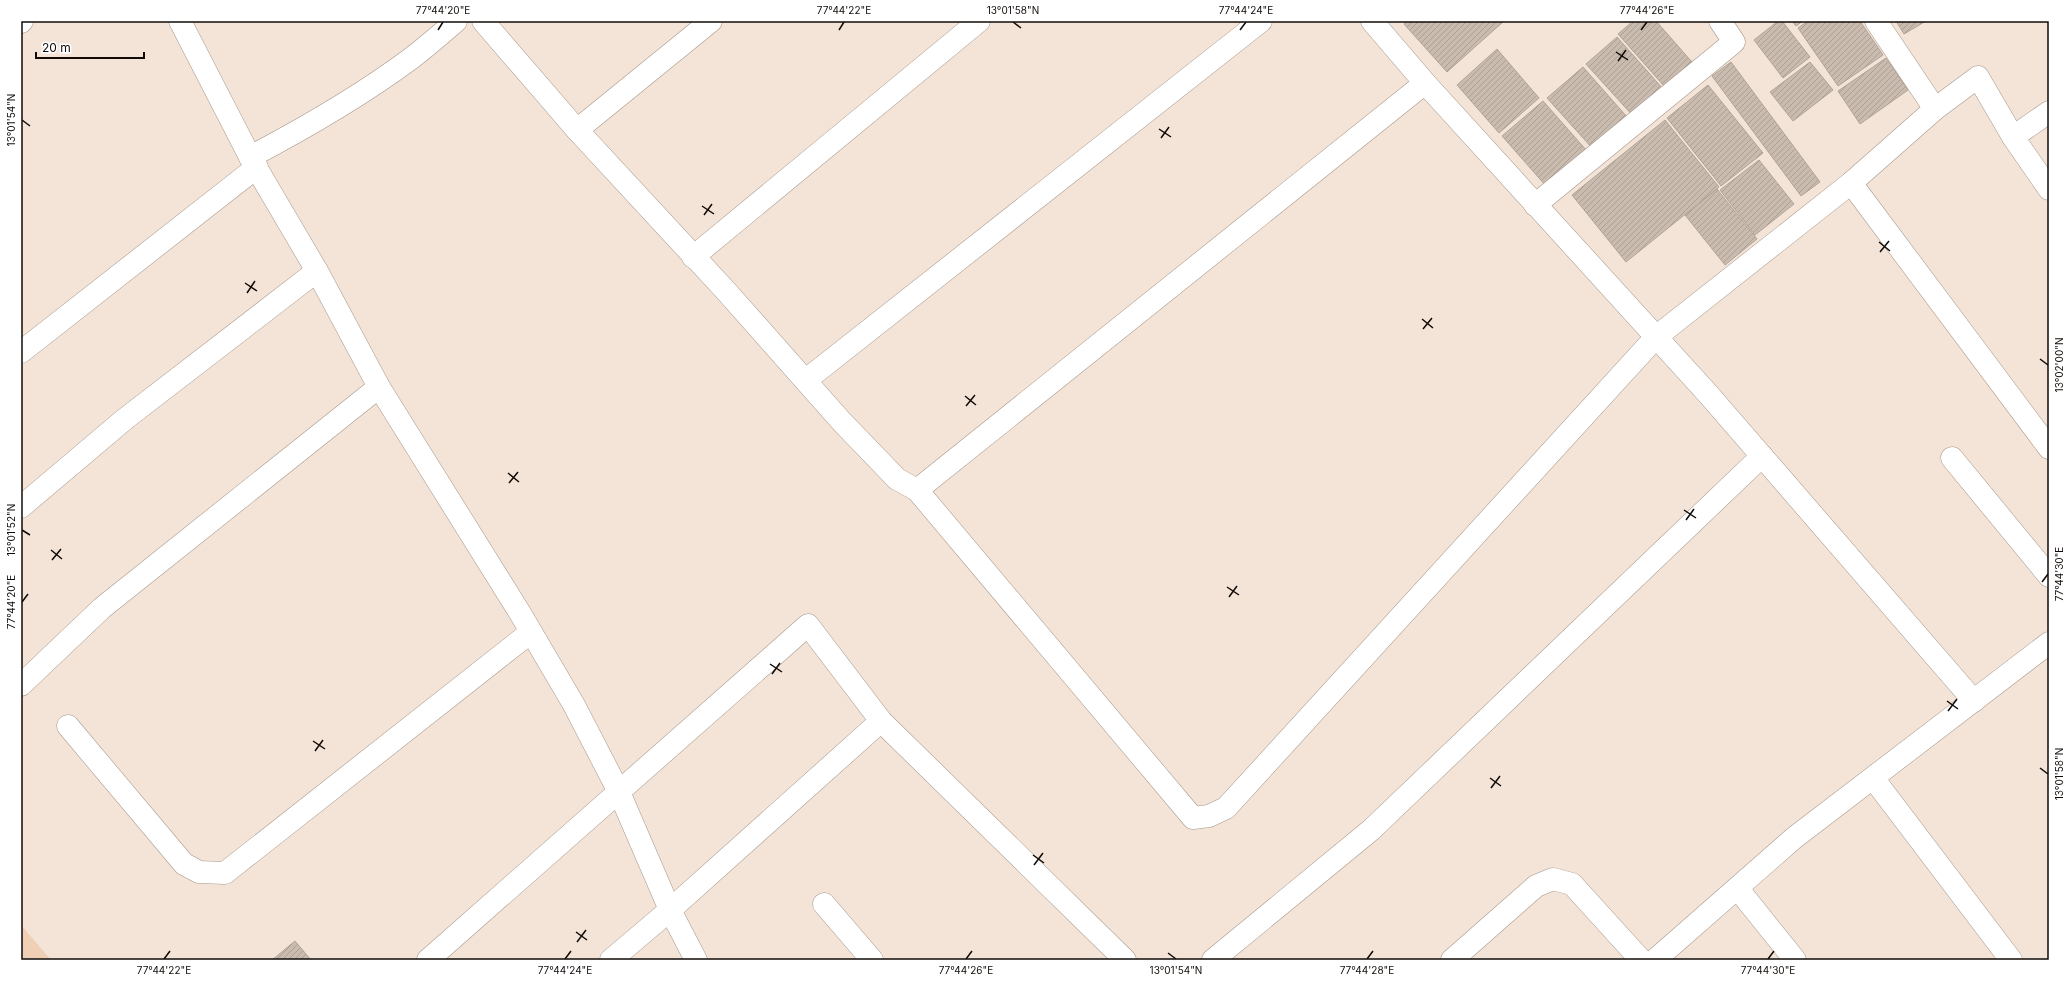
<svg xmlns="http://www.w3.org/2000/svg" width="2070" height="981" font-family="Inter,sans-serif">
<defs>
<pattern id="building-hatch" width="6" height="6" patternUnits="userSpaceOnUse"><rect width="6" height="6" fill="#cabbaf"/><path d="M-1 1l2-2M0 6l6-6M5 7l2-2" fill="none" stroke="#ac9f95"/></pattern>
</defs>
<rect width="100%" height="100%" fill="#f4e4d7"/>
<path fill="#efcfb5" d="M21,925l30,35h-30z"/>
<g fill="url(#building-hatch)" stroke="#b2a398">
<path d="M1407,21h97l-57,51 -43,-48z"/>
<path d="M1633,21h23l36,41 -28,24 -46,-52z"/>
<path d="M1778,21h4l28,36 -27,21 -29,-38z"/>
<path d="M1792,21h11l-7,5z"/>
<path d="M1808,21h52l23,34 -45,31 -40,-58z"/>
<path d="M1896,21h30l-22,13z"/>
<path d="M1617,37l47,53 -30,27 -48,-53z"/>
<path d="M1497,49l42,49 -40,35 -42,-48z"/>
<path d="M1886,58l22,32 -48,34 -22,-33z"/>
<path d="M1731,62l89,120 -19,14 -89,-120z"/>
<path d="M1810,62l23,28 -40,31 -23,-29z"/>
<path d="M1583,67l45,51 -35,31 -46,-51z"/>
<path d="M1708,85l55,68 -42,33 -54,-68z"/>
<path d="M1543,101l44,50 -41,35 -44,-50z"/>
<path d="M1665,120l54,67 -93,75 -54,-67z"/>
<path d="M1759,160l35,44 -39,31 -35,-45z"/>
<path d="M1717,189l40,50 -32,26 -40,-50z"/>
<path d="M295,941l16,19h-39z"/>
</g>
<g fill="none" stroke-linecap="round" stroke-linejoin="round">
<g stroke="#a6978b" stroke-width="23">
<g id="minor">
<path d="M180,21l70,136 67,114 62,116 141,226 54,92 45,87 51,118 26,50"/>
<path d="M483,21l94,109 149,161 116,131 55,57 20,11 276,328 16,-2 17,-8 430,-471 195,-154 84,-74 -59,-88"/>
<path d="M1372,21l53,62 284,312 265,306"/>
<path d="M21,22l1,-1"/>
<path d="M1935,109l43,-32 35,60 36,-25"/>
<path d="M577,130l134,-109"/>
<path d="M2013,137l36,52"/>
<path d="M250,157c55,-29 109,-60 159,-97 16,-12 32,-26 47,-39"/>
<path d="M1851,183l198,265"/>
<path d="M1535,205l199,-163 -14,-21"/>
<path d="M693,257l286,-236"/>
<path d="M21,352l236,-185"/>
<path d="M806,380l455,-359"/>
<path d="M1952,458l97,118"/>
<path d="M917,490l508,-407"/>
<path d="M21,507l104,-88 192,-148"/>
<path d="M21,685l81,-77 277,-221"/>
<path d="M68,726l116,138 15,8 26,1 306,-241"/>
<path d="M1873,778l138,182"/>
<path d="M1738,889l57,71"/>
<path d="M824,904l48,56"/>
<path d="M428,960l380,-335 73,96 244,239"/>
<path d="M611,960l59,-50 211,-189"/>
<path d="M1213,960l158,-130 391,-374"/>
<path d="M1452,960l84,-74 17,-7 19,5 69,76"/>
<path d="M1655,960l139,-122 255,-195"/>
</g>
</g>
<use href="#minor" stroke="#fff" stroke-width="22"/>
</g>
<path fill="none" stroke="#100b07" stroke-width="1.5" d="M1013,22l8,6M438,30l5,-8M839,30l5,-8M1240,30l6,-8M1641,30l6,-8M1616,52l12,8M1618,61l8,-11M22,120l8,6M1159,129l12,8M1161,138l8,-11M702,206l12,8M704,215l8,-11M1879,242l11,9M1880,252l9,-11M245,283l12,8M247,293l8,-12M1422,319l11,9M1423,329l9,-11M2040,359l8,6M965,396l11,9M966,406l9,-11M508,473l11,9M509,483l9,-11M1684,510l12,8M1686,520l8,-11M22,530l8,5M51,550l11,9M52,560l9,-11M2042,582l6,-8M1227,587l12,8M1229,597l8,-11M22,602l6,-8M770,664l12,8M772,674l8,-11M1947,701l11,8M1948,711l9,-12M313,741l12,8M315,751l8,-11M2040,768l8,6M1490,778l11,8M1491,788l9,-12M1033,855l11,8M1034,865l9,-12M576,932l11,8M577,942l9,-12M1168,953l8,6M164,959l6,-8M565,959l6,-8M966,959l6,-8M1367,959l6,-8M1768,959l6,-8"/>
<rect width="2070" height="981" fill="none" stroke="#ffffff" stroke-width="44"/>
<path d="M36 52v6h108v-6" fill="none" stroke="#100b07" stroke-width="2"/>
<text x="42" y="52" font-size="12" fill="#100b07" stroke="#ffffff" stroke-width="3" paint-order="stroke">20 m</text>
<rect x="22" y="22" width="2026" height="937" fill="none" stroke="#100b07" stroke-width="1.5"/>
<g font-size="10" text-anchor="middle" fill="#100b07">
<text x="443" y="14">77°44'20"E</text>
<text x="844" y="14">77°44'22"E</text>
<text x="1013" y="14">13°01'58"N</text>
<text x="1246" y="14">77°44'24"E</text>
<text x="1647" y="14">77°44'26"E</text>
<text transform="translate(11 120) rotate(-90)" y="4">13°01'54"N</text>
<text transform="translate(2059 365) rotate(-90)" y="4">13°02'00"N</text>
<text transform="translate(11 530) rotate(-90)" y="4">13°01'52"N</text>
<text transform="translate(2059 574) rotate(-90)" y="4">77°44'30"E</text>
<text transform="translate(11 602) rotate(-90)" y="4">77°44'20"E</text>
<text transform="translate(2059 774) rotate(-90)" y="4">13°01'58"N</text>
<text x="164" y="974">77°44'22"E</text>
<text x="565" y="974">77°44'24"E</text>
<text x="966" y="974">77°44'26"E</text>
<text x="1176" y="974">13°01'54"N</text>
<text x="1367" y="974">77°44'28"E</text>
<text x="1768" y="974">77°44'30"E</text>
</g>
</svg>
